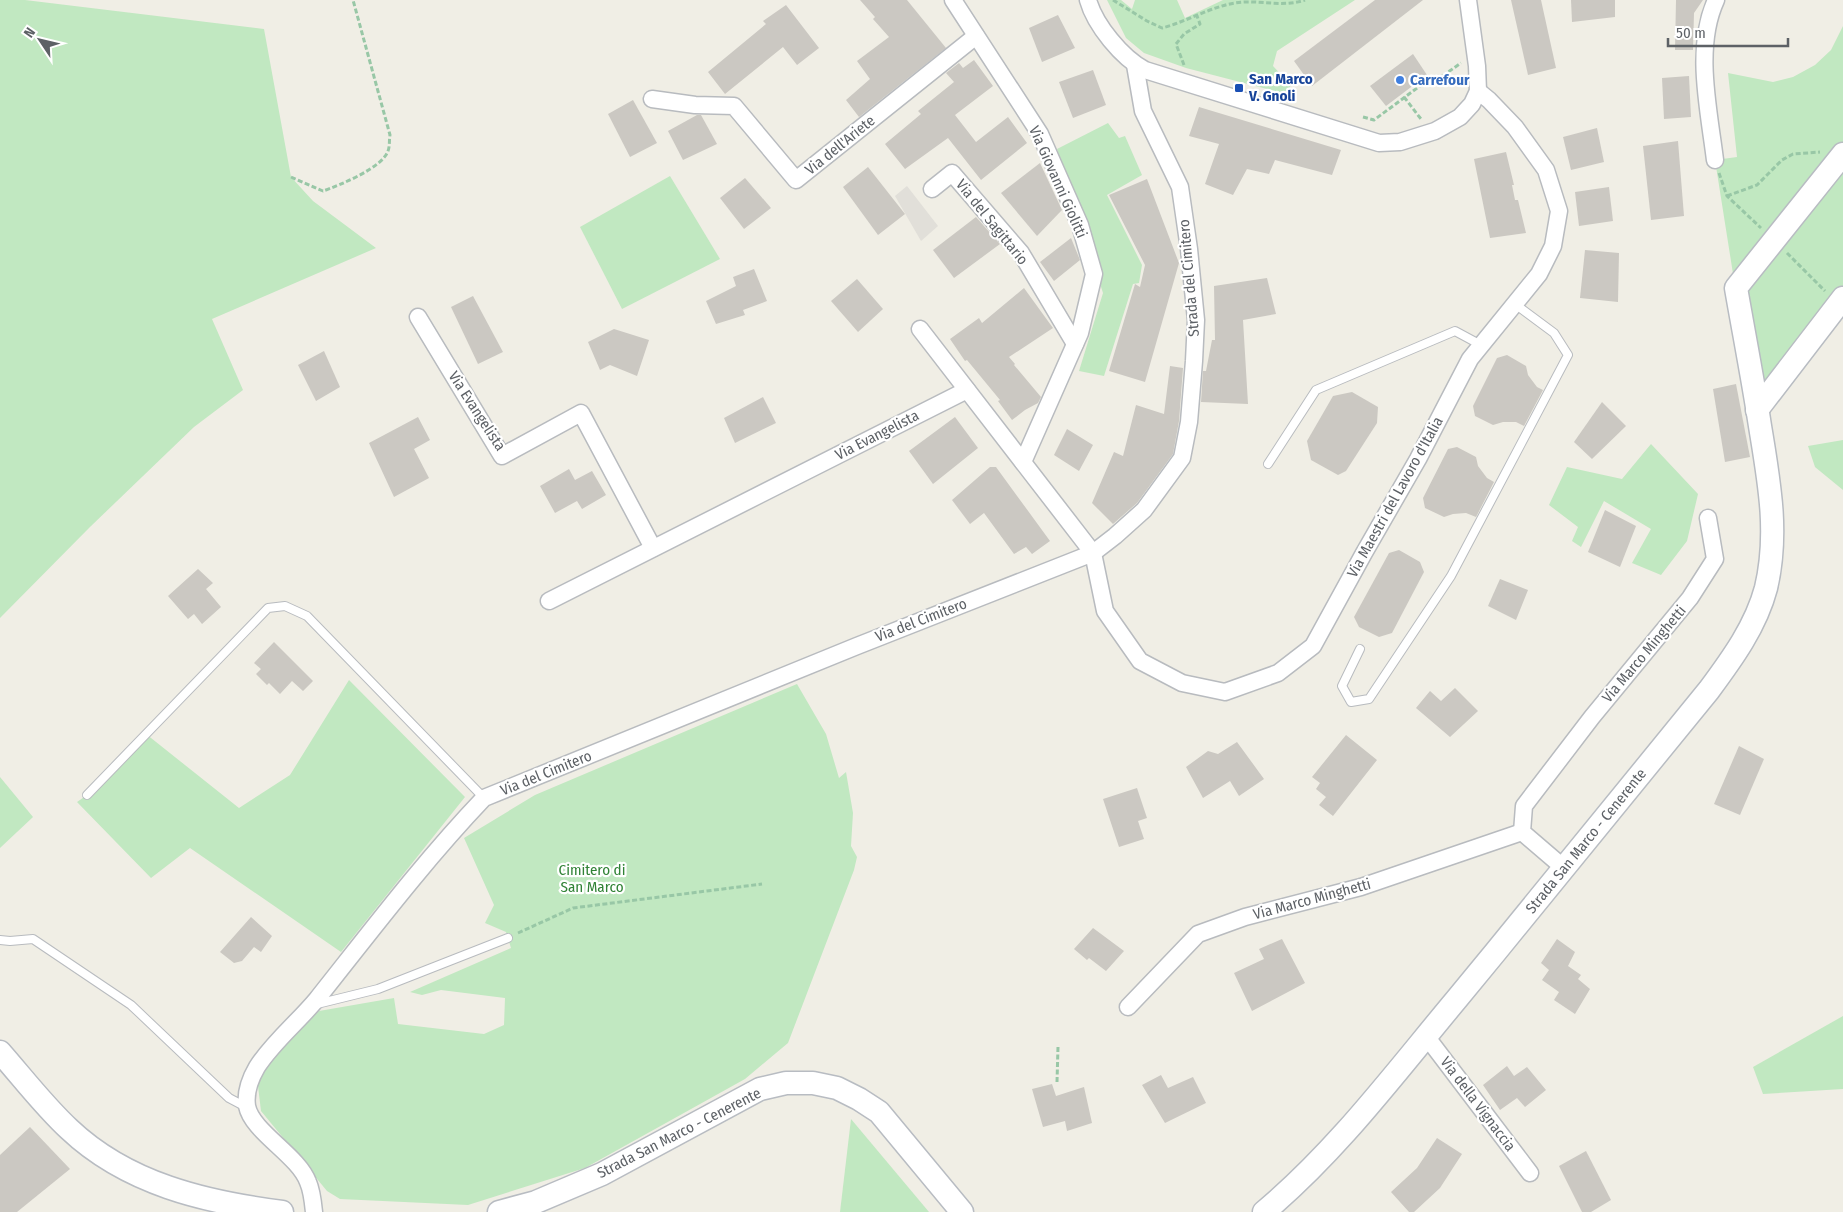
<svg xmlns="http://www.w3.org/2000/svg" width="1843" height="1212" font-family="'Fira Sans Condensed',sans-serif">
<rect width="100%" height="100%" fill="#f0eee5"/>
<path fill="#e1dfd9" d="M907,186l31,40 -17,15 -26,-45z"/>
<g fill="#c1e8c1">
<path d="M0,0h25l239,29 27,148 22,24 63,47 -164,71 31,71 -49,37 -104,100 -90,91z"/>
<path d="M1107,0h14l11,9 3,-9h42l8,18 38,-18h132l-78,51 -4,15 18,19 -5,9 -100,-26 -42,-15 -18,-15z"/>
<path d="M1843,26v117l-109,137 -19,-120 22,-3 -9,-84 45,9 20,-5 22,-12 16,-15z"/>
<path d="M1108,123l11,15 6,-2 17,39 -35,20 35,70 -3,18 -6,1 -29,92 -25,-5 24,-78 -46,-144z"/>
<path d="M1843,164v123l-80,107 -20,-106z"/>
<path d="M670,176l50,83 -98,50 -42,-82z"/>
<path d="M1843,440v50l-28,-23 -7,-21z"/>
<path d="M1651,444l47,50 -11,47 -26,34 -29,-12 19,-34 -47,-28 -23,46 -9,-6 6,-14 -29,-22 18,-38 55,12z"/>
<path d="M349,680l116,117 -124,155 -151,-104 -39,30 -74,-76 10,-7 59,-61 93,74 51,-33z"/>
<path d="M797,684l29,50 13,44 7,-6 7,41 -2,33 6,11 -3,13 -66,173 -43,36 -160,89 -117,37 -128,-6 -13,-8 -66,-80 -4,-33 29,-35 33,-32 75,-13 4,26 86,10 20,-9 1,-27 -64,-8 -19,5 -12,-3 101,-44 -5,-16 -21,-9 9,-18 -30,-67 71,-43z"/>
<path d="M0,777l33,40 -33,31z"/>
<path d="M1843,1016v73l-80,5 -10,-27z"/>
<path d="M851,1119l78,93h-89z"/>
</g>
<g fill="#cbc8c2">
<path d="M860,0h47l39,48 -87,69 -13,-17 24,-21 -13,-18 32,-24 -16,-18 2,-2z"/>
<path d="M1375,0h48l-111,86 -18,-25z"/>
<path d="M1511,0h30l15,68 -28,7z"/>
<path d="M1571,0h44v17l-43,5z"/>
<path d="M1676,0h27l-9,13 -1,37h-18z"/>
<path d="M786,5l33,43 -22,17 -14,-18 -58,47 -17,-22 58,-48 -3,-3z"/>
<path d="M1058,15l17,33 -33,14 -13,-34z"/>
<path d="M1413,54l14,21 -41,31 -16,-20z"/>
<path d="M974,60l19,26 -38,29 21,27 32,-25 19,26 -46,37 -33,-42 -43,31 -20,-25 36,-30 -3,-3 36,-29 -8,-9 13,-10 4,5z"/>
<path d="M1093,70l13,35 -33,13 -14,-36z"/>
<path d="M1689,76l2,41 -27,2 -2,-41z"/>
<path d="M633,100l24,43 -27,14 -22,-43z"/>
<path d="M1199,107l142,43 -9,25 -57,-15 -6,14 -22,-5 -14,26 -28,-11 14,-40 -30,-8z"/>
<path d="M697,115h4l16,29 -34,16 -15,-29z"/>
<path d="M1597,128l7,34 -33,8 -8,-33z"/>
<path d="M1678,141l6,75 -33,4 -8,-74z"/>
<path d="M1506,152l8,33h-2l3,15h3l8,33 -36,5 -16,-79z"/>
<path d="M1040,163l22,47 -25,26 -36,-43z"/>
<path d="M868,167l37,47 -27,21 -35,-48z"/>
<path d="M745,178l26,30 -27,21 -24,-31z"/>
<path d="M1147,179l32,84 -34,119 -36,-11 26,-87 5,3 5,-22 -36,-70z"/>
<path d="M1609,187l4,34 -34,5 -4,-34z"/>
<path d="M976,217l24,27 -46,34 -21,-28z"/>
<path d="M1071,238l9,22 -26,21 -14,-19z"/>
<path d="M1585,250l34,3 -1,49 -38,-4z"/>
<path d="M754,269l13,32 -24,9 2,5 -29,9 -10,-23 30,-15 -3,-9z"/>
<path d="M1267,278l9,36 -33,6 5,84 -47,-2 2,-31h3l6,-31h3l-1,-54z"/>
<path d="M857,279l26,30 -25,23 -27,-31z"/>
<path d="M1024,288l29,40 -44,29 6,7 -1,1 27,32 -3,6 -13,7 -13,10 -14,-19 2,-1 -33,-40 -2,1 -15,-22 29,-21 3,5z"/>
<path d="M473,296l30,56 -25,12 -27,-57z"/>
<path d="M614,329l35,11 -12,36 -27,-11 -10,5 -12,-28z"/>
<path d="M324,351l16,36 -24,14 -18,-36z"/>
<path d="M1507,355l19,11 2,9 9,12 6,3 -19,36 -8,-4h-13l-10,3 -18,-9 -2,-10 24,-48z"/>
<path d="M1170,366l13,2 -4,53 -6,33 -36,49 -24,21 -21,-21 22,-51 9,4 13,-51 28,9z"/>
<path d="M1736,384l14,73 -25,5 -12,-73z"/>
<path d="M1352,392l26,15 -1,16 -31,48 -8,4 -27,-15 -4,-19 26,-45z"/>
<path d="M763,397l13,26 -41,20 -11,-25z"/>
<path d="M1602,402l24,24 -34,33 -18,-17z"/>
<path d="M418,417l12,23 -16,9 15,29 -35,19 -25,-54z"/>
<path d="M955,417l23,31 -45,36 -24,-33z"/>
<path d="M1067,429l26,16 -14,26 -25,-16z"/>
<path d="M1457,447l19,10 2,9 9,12 7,4 -18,35 -10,-4 -13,1 -9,3 -19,-9 -2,-10 25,-49z"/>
<path d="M990,467h6l54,74 -18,13 -6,-7 -12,7 -30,-41 -14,11 -18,-24z"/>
<path d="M569,469l6,11 17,-9 14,24 -24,14 -5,-8 -22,12 -15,-27z"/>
<path d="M1605,510l31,16 -16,41 -32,-15z"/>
<path d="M1399,550l21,12 4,10 -32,61 -13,4 -20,-10 -5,-10 35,-64z"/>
<path d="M198,569l15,14 -7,6 15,18 -19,17 -8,-10 -6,5 -20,-23z"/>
<path d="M1500,579l28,11 -12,30 -28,-14z"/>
<path d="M274,642l39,39 -10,10 -11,-10 -12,13 -11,-11 -2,2 -11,-11 5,-5 -7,-6z"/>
<path d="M1455,688l23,23 -28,26 -34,-29 14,-17 11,10z"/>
<path d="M1346,735l31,25 -44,56 -14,-11 7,-8 -10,-8 4,-6 -8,-6z"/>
<path d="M1237,742l27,37 -25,17 -9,-15 -27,17 -17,-31 22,-16 10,3z"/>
<path d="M1739,746l25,13 -24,56 -26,-11z"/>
<path d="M1137,788l10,30 -9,3 6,18 -25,8 -16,-48z"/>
<path d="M251,917l21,19 -11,16 -7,-5 -12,14 -8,2 -14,-11z"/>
<path d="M1093,928l31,23 -18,20 -17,-13 -2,2 -13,-11z"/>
<path d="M1282,939l23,44 -53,28 -18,-38 30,-14 -5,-10z"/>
<path d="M1557,939l18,13 -7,14 13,9 -3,4 12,10 -15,25 -21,-14 5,-8 -17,-12 7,-10 -8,-7z"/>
<path d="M1507,1066l7,10 13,-9 19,23 -21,17 -8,-9 -17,12 -17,-25z"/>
<path d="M1161,1075l7,13 25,-11 13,26 -41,20 -23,-38z"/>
<path d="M1052,1084l4,12 28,-9 8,36 -25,8 -2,-10 -22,6 -11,-38z"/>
<path d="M30,1127l40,42 -53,43h-17v-57z"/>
<path d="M1437,1138l25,16 -22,34 -26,24h-5l-18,-20 26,-24z"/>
<path d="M1586,1151l25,49 -20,12h-9l-23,-46z"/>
</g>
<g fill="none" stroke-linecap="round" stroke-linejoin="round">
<g stroke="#b8bbbf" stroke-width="10">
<g id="service">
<path d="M1268,464l48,-74 139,-59 26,14"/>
<path d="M1360,649l-18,37 9,16 18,-3 82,-123 117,-221 -14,-22 -39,-29"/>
<path d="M87,795l181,-187 17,-2 22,10 177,182"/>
<path d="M0,940l10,1 23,-2 98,66 98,93 17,9"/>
<path d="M317,1004l61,-15 130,-51"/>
</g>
</g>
<g stroke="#b8bbbf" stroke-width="19">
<g id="minor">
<path d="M953,0l87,134 40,91 14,49 -14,59 -57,129"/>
<path d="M1088,0c7,25 34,58 57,70l234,73 21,-1 35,-11 25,-14 12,-13 6,-13 -1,-25 -9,-66"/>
<path d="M652,99l43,6 39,1 62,74 180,-144"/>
<path d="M1715,160c-6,-50 -21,-112 1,-160"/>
<path d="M932,189l20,-16 69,80 54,91"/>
<path d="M418,317l84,139 79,-43 72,135"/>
<path d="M920,329l173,224 12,58 35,50 42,22 43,9 53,-19 35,-27 51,-93 54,-94 52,-100 69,-85 14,-28 6,-35 -13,-41 -31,-43 -26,-27 -11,-9"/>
<path d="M549,601l418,-211"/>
<path d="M1564,868l-42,-36 2,-26 68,-89 98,-119 25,-39 -7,-41"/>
<path d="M1128,1007l70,-73 47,-17 116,-30 161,-55"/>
<path d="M1426,1036l104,137"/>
<path d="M314,1212c-1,-10 -2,-21 -6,-30 -10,-27 -56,-50 -61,-76 -2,-14 3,-27 10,-39 16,-25 41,-45 60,-68 54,-68 107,-138 167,-201l373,-152 236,-93 22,-17 29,-26 38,-52 7,-36 5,-61 2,-41 -7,-71 -9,-62 -37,-76 -8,-46"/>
</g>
</g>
<g stroke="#b8bcc2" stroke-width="25">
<g id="secondary">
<path d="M1757,410l86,-112"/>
<path d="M0,1052c22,25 45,55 69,77 58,55 136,73 213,83"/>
<path d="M499,1212l37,-10 66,-28 158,-85 26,-6h27l24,5 22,11 20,13 83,100"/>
<path d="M1264,1212c73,-61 131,-139 192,-212 85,-103 169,-207 253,-310 23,-31 47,-64 57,-102 13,-55 3,-107 -6,-162 -7,-46 -16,-92 -24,-138l107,-134"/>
</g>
</g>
<g stroke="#98c7a6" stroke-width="3" stroke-dasharray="5 2.5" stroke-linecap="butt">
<path d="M1113,0l34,21 15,7c27,-7 53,-24 81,-26 21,-1 41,5 62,-2"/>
<path d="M1184,65l-8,-21 8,-10 16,-10 -3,-8"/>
<path d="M1404,97l17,22"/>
<path d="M1363,117l11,3 54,-40 3,4 30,-21"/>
<path d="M1719,173l8,23 34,32"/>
<path d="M291,177l32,14c17,-6 59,-23 65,-40 2,-5 1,-11 2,-16l-37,-135"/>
<path d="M1727,196l30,-11 25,-25 11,-6 27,-2"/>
<path d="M1787,253l38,38"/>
<path d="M518,933l55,-25 189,-24"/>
<path d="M1057,1082l1,-35"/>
</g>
<use href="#service" stroke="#fff" stroke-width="8"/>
<use href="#minor" stroke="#fff" stroke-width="16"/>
<use href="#secondary" stroke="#fff" stroke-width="22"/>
</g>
<circle fill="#3f7fe0" stroke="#fff" stroke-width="2" cx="1400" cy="80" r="5"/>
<rect fill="#1a4fb4" stroke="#fff" stroke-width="2" x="1234" y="83" width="10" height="10" rx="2.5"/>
<g text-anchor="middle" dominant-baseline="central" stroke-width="4.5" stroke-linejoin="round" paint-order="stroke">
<g font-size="15" font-weight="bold" fill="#164399" stroke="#fff" text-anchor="start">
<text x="1249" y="79">San Marco<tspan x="1249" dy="17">V. Gnoli</tspan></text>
</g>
<g font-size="15" font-weight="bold" fill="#366cbe" stroke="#fff" text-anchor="start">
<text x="1410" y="80">Carrefour</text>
</g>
<g font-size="15" fill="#5d6166" stroke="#fff">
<text transform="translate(840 145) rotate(-39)">Via dell'Ariete</text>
<text transform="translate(1058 182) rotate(66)">Via Giovanni Giolitti</text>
<text transform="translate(992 222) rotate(51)">Via del Sagittario</text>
<text transform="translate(1189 278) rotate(-95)">Strada del Cimitero</text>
<text transform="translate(477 411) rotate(57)">Via Evangelista</text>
<text transform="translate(877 435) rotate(-27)">Via Evangelista</text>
<text transform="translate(1395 497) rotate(-61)">Via Maestri del Lavoro d'Italia</text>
<text transform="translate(921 620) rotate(-21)">Via del Cimitero</text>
<text transform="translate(1644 654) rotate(-50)">Via Marco Minghetti</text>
<text transform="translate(546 773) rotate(-22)">Via del Cimitero</text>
<text transform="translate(1586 841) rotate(-51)">Strada San Marco - Cenerente</text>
<text transform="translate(1312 899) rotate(-15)">Via Marco Minghetti</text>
<text transform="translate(1478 1104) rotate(53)">Via della Vignaccia</text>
<text transform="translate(679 1133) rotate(-27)">Strada San Marco - Cenerente</text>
</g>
<g font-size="15" fill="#308235" stroke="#fff">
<text x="592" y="870">Cimitero di<tspan x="592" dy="17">San Marco</tspan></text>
</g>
</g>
<g transform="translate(40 40) rotate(305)" stroke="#ffffff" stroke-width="4" paint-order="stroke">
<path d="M0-4L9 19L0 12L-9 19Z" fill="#5d6166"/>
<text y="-8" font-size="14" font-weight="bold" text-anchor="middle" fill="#5d6166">N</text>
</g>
<path d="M1668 38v8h120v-8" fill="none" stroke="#5d6166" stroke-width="2.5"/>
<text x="1676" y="38" font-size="15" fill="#5d6166" stroke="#ffffff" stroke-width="4" paint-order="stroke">50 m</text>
</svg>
